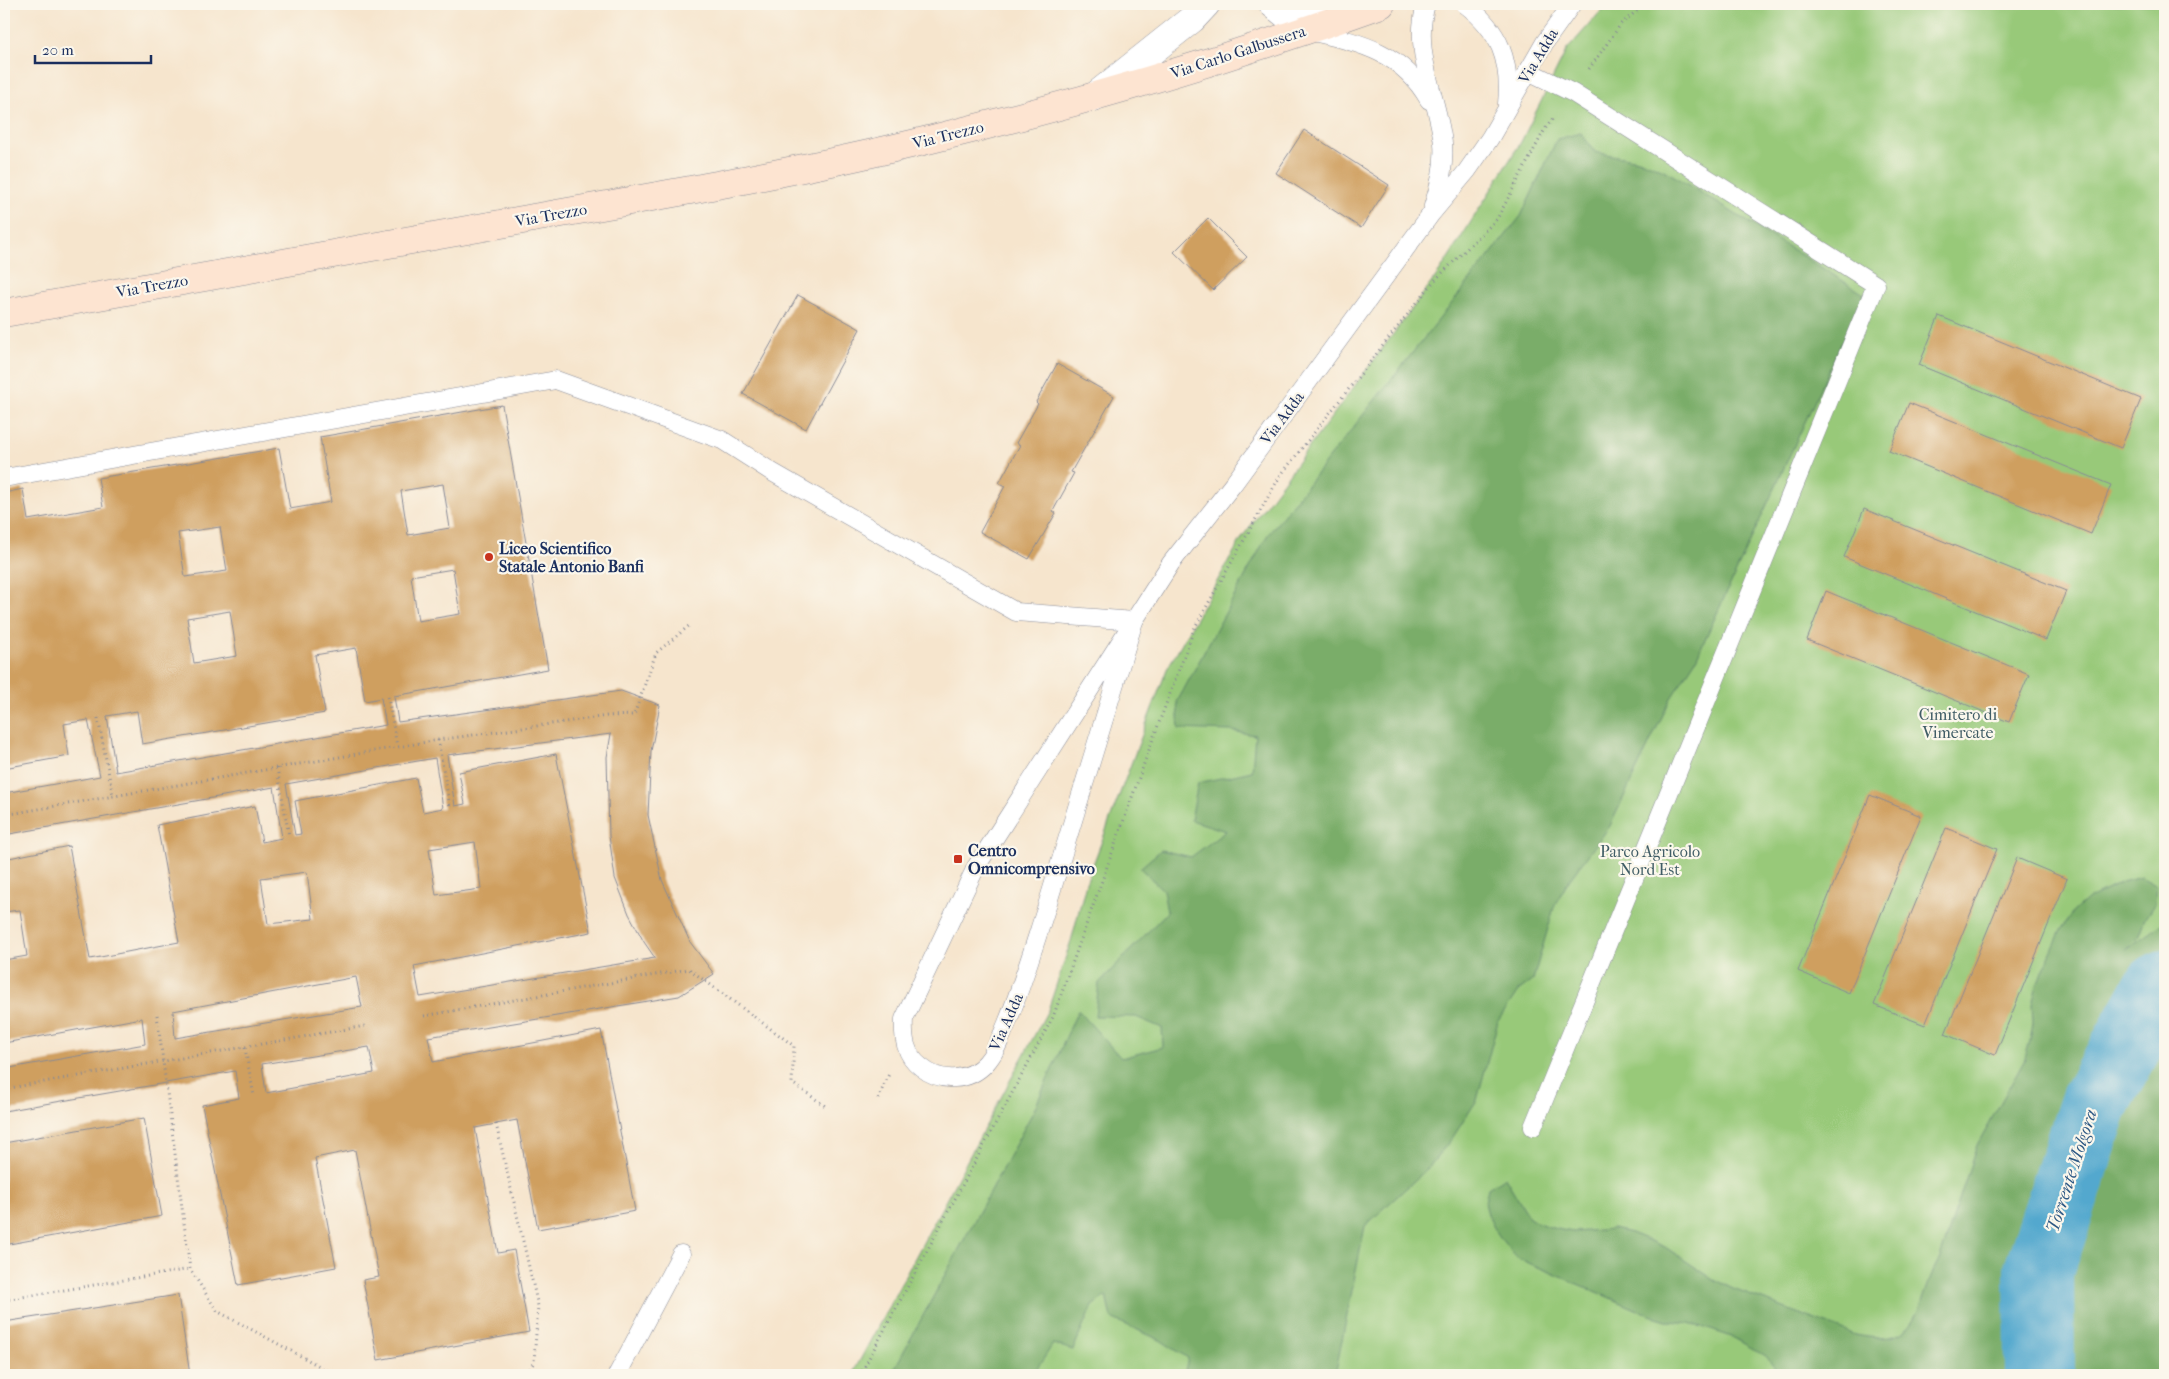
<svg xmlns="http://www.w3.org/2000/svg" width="2169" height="1379" font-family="'IM FELL French Canon',serif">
<rect width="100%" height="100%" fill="#fbf7ec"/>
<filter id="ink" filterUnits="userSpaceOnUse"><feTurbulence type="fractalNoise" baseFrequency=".02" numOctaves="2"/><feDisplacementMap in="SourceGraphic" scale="10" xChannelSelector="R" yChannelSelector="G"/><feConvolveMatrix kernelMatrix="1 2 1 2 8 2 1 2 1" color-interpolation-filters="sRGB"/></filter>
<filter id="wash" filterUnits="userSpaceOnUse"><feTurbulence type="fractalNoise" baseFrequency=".0096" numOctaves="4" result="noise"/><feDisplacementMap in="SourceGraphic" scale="20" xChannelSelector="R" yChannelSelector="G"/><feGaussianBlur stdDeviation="1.12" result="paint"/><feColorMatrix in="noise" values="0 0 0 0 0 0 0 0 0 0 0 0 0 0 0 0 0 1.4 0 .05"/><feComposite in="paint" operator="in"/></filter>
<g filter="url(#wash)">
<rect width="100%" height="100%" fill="#f6e5cd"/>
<path fill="#98c979" stroke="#5a7c6c" d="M1615,4h550v1371h-1313l196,-365 24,-72 14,-55 81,-214 76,-133 197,-265 81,-129 45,-91 35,-40z"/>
<g fill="#7aad69" stroke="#4a6e64">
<path d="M1581,133l14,19 48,9 23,10 198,123 -169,367 -24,37 -61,128 -40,53 -15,25 -22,76 -15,11 -20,30 -21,79 -24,37 -24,30 -64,59 -30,149h-151l4,-17 -28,-18 -49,-22 -5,-22 -14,10 -19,44 -20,-6 -20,31h-142l143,-265 44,-100 43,48 42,-11 -1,-19 -26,-11 -41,-1 4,-33 68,-71 -4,-22 -23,-22 21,-18 30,7 35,-26 -35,-11 7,-37 54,-12 3,-36 -24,-4 -52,-2 -2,-27 90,-166 254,-320 36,-77z"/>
<path d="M2141,877l16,9 -2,17 -10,15 -7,19 -12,12 39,-27v453h-384l-15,-19 -34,-19 -42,-14 -20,-2 -20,-6 -133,-57c-13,-14 -27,-32 -31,-51 -2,-5 1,-13 2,-19l17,-11 24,41 9,5 18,6 18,3 39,-3 18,4 34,14 48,32 20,10 123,46c71,15 58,-34 84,-77l37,-113 47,-84 6,-20 3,-18 -1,-19 5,-19 24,-55 12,-18 15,-13 34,-17z"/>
</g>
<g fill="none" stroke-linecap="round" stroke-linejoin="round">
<path stroke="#52a8ce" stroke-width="70" d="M2040,1375l-1,-105 56,-168 64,-114 6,-3"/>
</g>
<g id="blocks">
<g fill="#cf9f5f" fill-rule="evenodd">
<path d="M1304,130l85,55 -28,43 -85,-55z"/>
<path d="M1208,218l39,39 -34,33 -39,-38z"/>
<path d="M798,295l62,34 -54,100 -63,-35z"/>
<path d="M1939,316l202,83 -20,49 -202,-83z"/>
<path d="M1057,364l57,32 -43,76 3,1 -21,38 3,2 -27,46 -49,-27 25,-46 -6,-3 21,-38 -4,-2 22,-39 -2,-2z"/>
<path d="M1909,403l202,82 -20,49 -202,-83z"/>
<path d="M502,405l46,264 -154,27 4,26 223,-31 39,14 -9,46 -3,64 14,65 28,62 24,32 -35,22 -251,41 5,25 168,-32 34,181 -97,18 -21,-109 -42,8 23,125 16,-3 15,82 -151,28 -15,-80 16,-3 -24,-127 -40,8 21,109 -98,18 -36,-180 37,-7 -4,-27 -231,40v-42l141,-25 -3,-26 -138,25v-83l23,-4 -7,-46 -16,2v-53l65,-13 21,113 89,-17 -22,-117 98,-19 7,36 20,-4 -8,-51 -270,48v-42l96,-17 -12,-56 -24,4 5,32 -65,12v-275l19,-4 5,31 75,-13 -5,-29 181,-30 11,61 41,-7 -11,-65zM443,484l7,44 -42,7 -7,-44zM220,527l7,44 -42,6 -7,-44zM453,569l7,45 -42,7 -7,-45zM230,611l7,45 -43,7 -7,-45zM356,648l9,53 16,-3 5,27 -270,47 -9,-56 30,-5 5,33 183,-31 -10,-58zM611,734l-4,23 2,79 6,42 14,36 15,28 11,16 -235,39 -6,-31 177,-34 -35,-178 -97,18 6,32 -10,2 -8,-51zM435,758l8,50 -20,4 -7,-34 -121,23 6,33 -6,1 -9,-51zM475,842l6,47 -45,6 -7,-46zM307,872l6,47 -45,5 -7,-46zM356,977l6,30 -187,31 -2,-27zM369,1047l5,26 -108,20 -4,-29z"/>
<path d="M1864,509l202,82 -20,49 -202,-83z"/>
<path d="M1826,591l203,83 -20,48 -202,-82z"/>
<path d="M1870,795l51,21 -72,177 -51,-22z"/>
<path d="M1946,828l51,21 -72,176 -51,-20z"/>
<path d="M2017,858l50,21 -72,176 -50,-21z"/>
<path d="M144,1118l18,98 -158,29v-102z"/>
<path d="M178,1295l12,80h-186v-53z"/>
</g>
</g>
</g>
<g filter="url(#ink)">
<use href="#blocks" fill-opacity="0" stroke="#888a96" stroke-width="1"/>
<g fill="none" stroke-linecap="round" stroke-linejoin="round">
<g stroke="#888a96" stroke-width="19">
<g id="lane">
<path d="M1426,4c-14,48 11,91 17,139 2,22 -3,42 -10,63"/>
<path d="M1465,4c35,27 46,56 42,100"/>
<path d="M1309,31c52,12 92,20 120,69"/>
<path d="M1528,71l45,22 303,192 -343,842"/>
<path d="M4,478l552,-98 166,60 50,32 244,140 118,9"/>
<path d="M1134,621c-30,97 -59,194 -89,291 -12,37 -23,74 -38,111 -6,14 -11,29 -21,40 -17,19 -46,20 -65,4 -16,-12 -18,-29 -17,-48l72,-152 195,-304 63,-80 197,-269 36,-43 23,-33 55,-96 27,-38"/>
<path d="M617,1375l64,-121"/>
</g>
</g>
<g stroke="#888a96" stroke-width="29">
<g id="street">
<path d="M1273,4l32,26 8,-26"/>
<path d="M1094,97l98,-78 14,-15"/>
</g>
</g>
<g stroke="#888a96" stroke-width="29">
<path id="secondary" d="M4,313c175,-31 349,-63 524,-94 135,-24 271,-47 404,-80 152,-37 302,-82 449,-135"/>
</g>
<g stroke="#888a96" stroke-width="3" stroke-dasharray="1 4" stroke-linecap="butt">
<path d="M1589,69l32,-45 24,-20"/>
<path d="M388,697l9,49"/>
<path d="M98,718l15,78"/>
<path d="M438,740l12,67"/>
<path d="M277,768l12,68"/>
<path d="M4,815l434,-75 169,-24 27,-1 22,-62 34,-28"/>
<path d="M157,1015l33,254 27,42 119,64"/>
<path d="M424,1016l265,-47 105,77 -2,37 35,24"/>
<path d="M245,1048l9,48"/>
<path d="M4,1089l361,-63"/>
<path d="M878,1099l11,-25"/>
<path d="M496,1124l42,182 -4,56 -8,13"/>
<path d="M4,1300l186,-31"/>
<path d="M860,1375l193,-358 101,-281 41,-109 85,-151 154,-195 63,-62 48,-90 9,-12"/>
</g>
<use href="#lane" stroke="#fff" stroke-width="18"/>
<use href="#street" stroke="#fff" stroke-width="28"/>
<use href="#secondary" stroke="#fde4d1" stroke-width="28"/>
</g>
</g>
<g fill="#c8321e" stroke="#fbf7ec" stroke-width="2">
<circle cx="489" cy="557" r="5"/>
<rect x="953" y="854" width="10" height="10" rx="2.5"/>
</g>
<g text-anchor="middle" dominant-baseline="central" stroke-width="4.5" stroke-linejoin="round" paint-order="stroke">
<g font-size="16" fill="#1b2f5e" stroke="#fbf7ec">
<text transform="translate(1238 52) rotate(-18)">Via Carlo Galbussera</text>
<text transform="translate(1538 56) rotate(-59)">Via Adda</text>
<text transform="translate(948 135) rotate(-14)">Via Trezzo</text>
<text transform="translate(551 215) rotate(-10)">Via Trezzo</text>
<text transform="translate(152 286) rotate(-10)">Via Trezzo</text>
<text transform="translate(1282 418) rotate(-53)">Via Adda</text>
<text transform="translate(1006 1022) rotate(-66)">Via Adda</text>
</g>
<g font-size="16" font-weight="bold" fill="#1b2f5e" stroke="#fbf7ec" text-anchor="start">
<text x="499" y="548">Liceo Scientifico<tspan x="499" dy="18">Statale Antonio Banfi</tspan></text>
<text x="968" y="850">Centro<tspan x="968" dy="18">Omnicomprensivo</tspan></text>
</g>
<g font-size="16" fill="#405d66" stroke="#fbf7ec">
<text x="1958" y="714">Cimitero di<tspan x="1958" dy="18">Vimercate</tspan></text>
<text x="1650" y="851">Parco Agricolo<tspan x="1650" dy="18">Nord Est</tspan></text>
</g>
<g font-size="18" font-style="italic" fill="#2e5985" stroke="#fbf7ec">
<text transform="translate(2072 1171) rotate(-72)">Torrente Molgora</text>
</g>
</g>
<rect width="2169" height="1379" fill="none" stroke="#fbf7ec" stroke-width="20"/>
<path d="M35 55v8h116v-8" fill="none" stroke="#1b2f5e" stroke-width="2.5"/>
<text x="42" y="55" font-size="15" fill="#1b2f5e" stroke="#fbf7ec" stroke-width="4" paint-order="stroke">20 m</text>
</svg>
